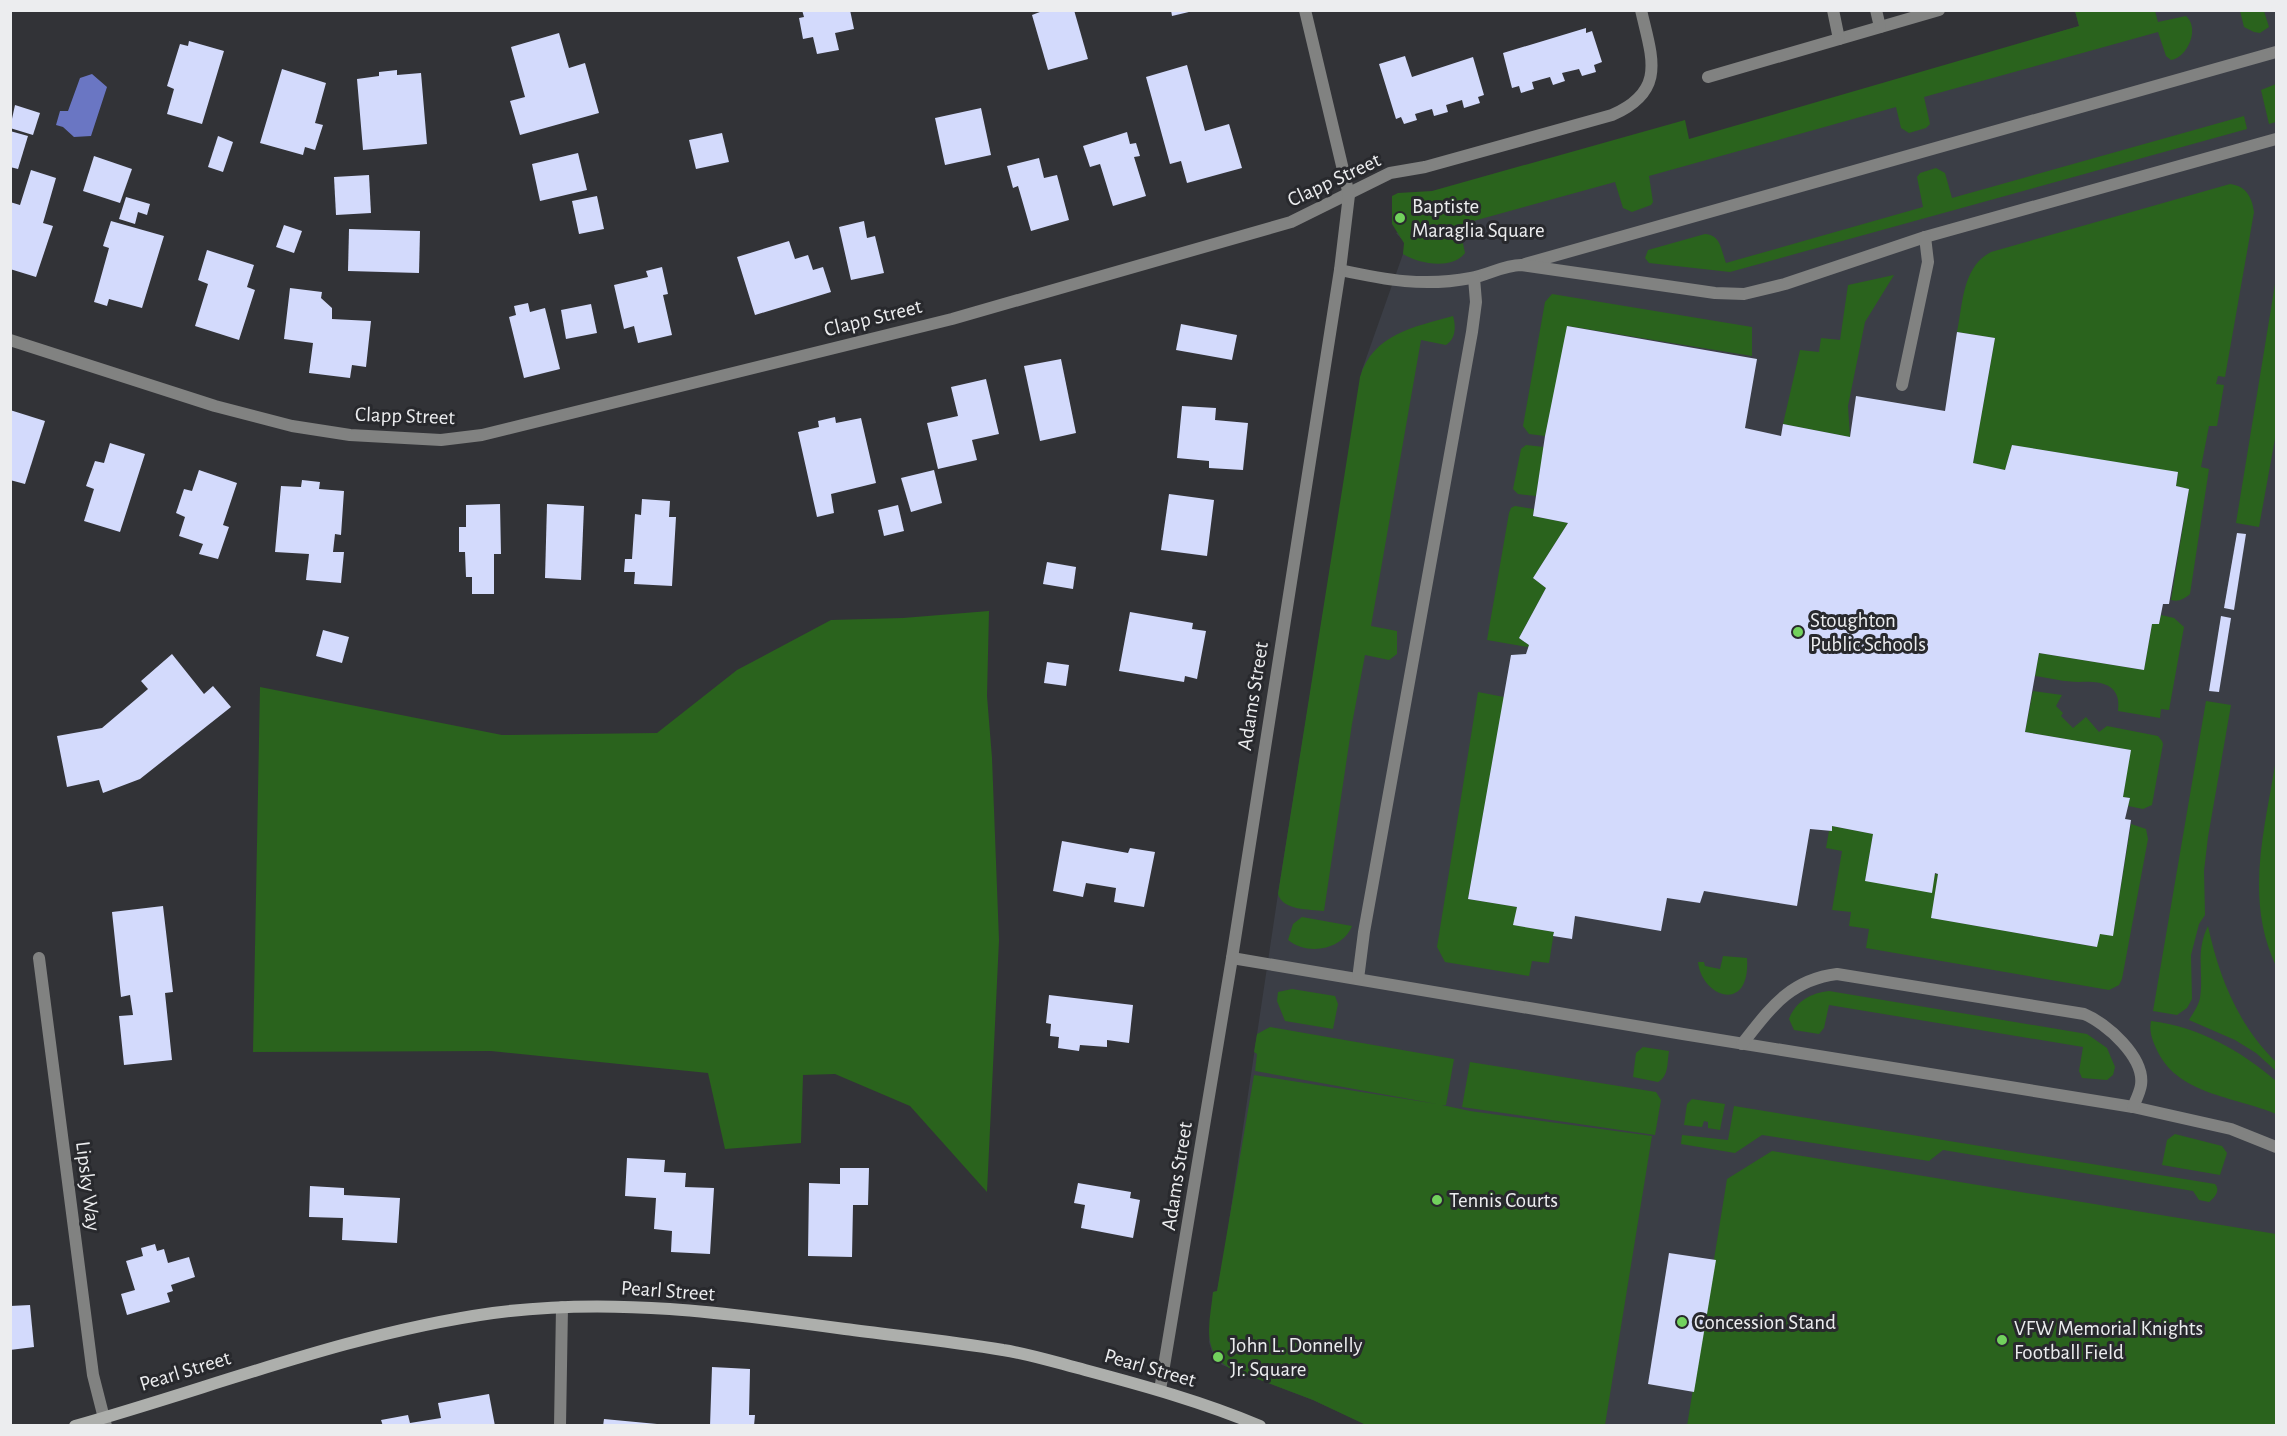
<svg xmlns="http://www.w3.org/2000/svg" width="2287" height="1436" font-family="'Alegreya Sans',sans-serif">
<rect width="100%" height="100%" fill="#323337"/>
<path fill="#3b3e46" d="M2075,11h201v1414h-909l-54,-25 -91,-35 -9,-10 -4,-13 4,-50 4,-1 7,-36 54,-361 84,-524 41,-116 2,-11 -9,-10 683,-207z"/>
<g fill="#2a631d">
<path d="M2075,11h80l3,11 28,-6c14,12 2,41 -15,44l-5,-4 -8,-24 -234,65 6,27 -4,4 -17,5 -8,-5 -5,-21 -247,69 4,26 -2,3 -19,7 -9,-4 -8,-26 -156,43 6,28c-13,17 -46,11 -62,1l1,-11 -12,-19v-28l6,-3 34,-2 253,-71 4,19 390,-113z"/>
<path d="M2240,11h24l5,16 -9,6 -6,-1 -10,-5z"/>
<path d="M2276,84v38l-7,2 -8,-34z"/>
<path d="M2244,116l3,13 -517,143 -81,-9 -4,-5 3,-8 57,-16c16,1 16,16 21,29l197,-56 -6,-30 3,-4 16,-5 9,5 7,25z"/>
<path d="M2230,184c16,2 22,13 24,28l-29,165 -7,-1 -2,8 8,1 -7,41h-8l-8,41 8,2 -19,125c-6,5 -11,8 -19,6l18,-111 -13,-3 2,-13 -166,-28 -7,25 -32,-7 22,-125 -38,-6c6,-28 5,-65 34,-80z"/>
<path d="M1894,275l-29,47 -17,84 2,31 -67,-13 17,-74 19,2 2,-14 19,2 8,-55z"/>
<path d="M2276,278v155l-17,94 -23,-4z"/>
<path d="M1552,294l200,33v29l-184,-30 -23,110 -16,-2 -6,-8 22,-124z"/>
<path d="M1453,316c3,10 3,23 -7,29l-25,-5 -50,286 26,5v23l-8,6 -24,-5 -13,69 -28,187c-15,-2 -41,0 -46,-17l82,-517c13,-43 54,-50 93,-61z"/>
<path d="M1526,445l18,2 -8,49 -18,-2 -5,-5 8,-40z"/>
<path d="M1515,506l19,3 -1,7 35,7 -35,55 13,10 -27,50 10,7 -1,2 -41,-7 22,-127 2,-5z"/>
<path d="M989,611l-2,85 5,62 7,182 -12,252 -77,-86 -75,-32 -32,1 -2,68 -76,6 -17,-76 -217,-22 -238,1 7,-365 242,48 155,-2 80,-63 94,-50 72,-2z"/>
<path d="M2161,615l13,3 10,9 -15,83 -8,-1 -1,9 -42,-7c4,-28 -19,-30 -39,-29 -14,0 -30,-4 -44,-6l4,-23 105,17 8,-46h7z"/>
<path d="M2033,691l29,4 -6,11 7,7 -2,3 12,12 13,-11 13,15 8,-6 51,10 4,5 1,3 -11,61 -9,4 -15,-3 2,-8 -7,-1 7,-47 -105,-18z"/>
<path d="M1478,692l26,5 -36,202 49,8 -3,18 40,7 -5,31 -17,-2 -3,15 -84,-14 -8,-15z"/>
<path d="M2206,701l25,4 -23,132 -4,34 1,44 -6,9 -8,31 1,44 -5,9 -10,7 -24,-4z"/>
<path d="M2276,759v207c-32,-68 -11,-137 0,-207z"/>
<path d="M2131,824l15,5 2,10 -26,140 -3,6 -10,5 -243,-42 3,-19 -20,-3 2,-14 -19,-2 10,-59 -16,-3 3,-17h3v-5l41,8 -8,47 73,-7 -6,44 164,29 4,-13 13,1z"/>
<path d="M1302,917l50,9c-10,24 -44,30 -64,14l5,-16z"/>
<path d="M2208,926c11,51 30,99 68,136v9l-20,-18 -21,-13 -46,-20c4,-7 9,-13 11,-22 4,-26 -5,-46 8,-72z"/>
<path d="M1723,956l24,2c4,56 -45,40 -49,4h6l1,4 15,3z"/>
<path d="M1292,989l43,7 3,8 -5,25 -48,-8 -8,-20 1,-9z"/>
<path d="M1829,991l258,43 20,14 8,19 -2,8 -6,5 -25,-2 -3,-7 4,-24 -254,-42 -5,23 -5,6 -25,-4 -5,-11c7,-18 22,-26 40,-28z"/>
<path d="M2151,1021c48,6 89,29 125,60v33c-42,-18 -100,-19 -120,-66 -4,-9 -7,-17 -5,-27z"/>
<path d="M1270,1027l184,32 -8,46h-4l28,6 182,25 -47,289h-239l-53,-25 -82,-31c-31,-17 -21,-47 -18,-77l4,-1 37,-216 183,29 -182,-33 2,-17 -3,-2 3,-18z"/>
<path d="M1643,1047l26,4c-2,12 0,25 -11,31l-25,-5 3,-24z"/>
<path d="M1470,1062l186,30 5,8 -6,35 -193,-28z"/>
<path d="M1692,1099l33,5 -5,26 -12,-2v-6l-4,-1 -2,6 -18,-2 3,-21z"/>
<path d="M1734,1106l481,78c6,7 -1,14 -6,18l-10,-2 -6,-9 -250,-41 -14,11 -167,-26 -27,18 -54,-9 1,-9 46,5z"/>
<path d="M2175,1134l47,12 5,7 -7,22 -58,-10 5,-25z"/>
<path d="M1772,1151l504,83v191l-589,1 40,-247z"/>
</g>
<path fill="#6a76c3" d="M92,74l15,13 -16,49 -17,1 -11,-10 -7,-2 4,-14h8l12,-33z"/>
<g fill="#d3dafc">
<path d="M802,10h48l4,19 -19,4 4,17 -22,4 -4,-17 -10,2 -4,-21 5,-1z"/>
<path d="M1045,10h29l14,49 -40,11 -16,-55z"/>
<path d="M1171,10h21l1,1 -21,5z"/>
<path d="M1586,28v5l6,-2 10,31 -8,3 2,7 -14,4 -3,-7 -17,4 3,8 -12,4 -3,-8 -18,5 2,7 -13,4 -2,-7 -7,2 -9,-35z"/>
<path d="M559,33l10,35 16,-5 14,50 -79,22 -10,-34 15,-4 -14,-50z"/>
<path d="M189,41l35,10 -22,73 -35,-10 7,-25 -7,-3 13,-42 8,2z"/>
<path d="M1405,56l7,21 61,-20 11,38 -6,2 2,6 -16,5 -2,-8 -16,5 2,7 -14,4 -2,-7 -17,5 2,6 -13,4 -3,-7 -5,2 -17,-55z"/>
<path d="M1187,65l18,66 24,-7 13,44 -55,15 -6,-22 -11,3 -24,-87z"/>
<path d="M282,69l44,14 -11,40 8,2 -8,25 -10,-3 -2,8 -43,-12z"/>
<path d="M397,70v5l24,-2 6,71 -64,6 -6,-71 22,-3v-4z"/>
<path d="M15,105l25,8 -7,22 -23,-7z"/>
<path d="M981,108l10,47 -46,10 -10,-47z"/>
<path d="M10,131l18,5 -10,33 -8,-2z"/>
<path d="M1127,132l3,12 6,-1 4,13 -6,1 12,39 -33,10 -13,-42 -10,3 -7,-21z"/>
<path d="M722,133l7,29 -33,7 -7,-29z"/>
<path d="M218,136l15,6 -10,30 -15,-5z"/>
<path d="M578,153l9,37 -47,11 -8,-37z"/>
<path d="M94,156l38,13 -12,34 -37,-12z"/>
<path d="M1039,158l5,20 13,-3 12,45 -38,11 -13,-45 -5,2 -6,-22z"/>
<path d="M31,170l25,8 -13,45 10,3 -17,51 -26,-8v-67l10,3z"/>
<path d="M369,175l2,38 -35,2 -2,-38z"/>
<path d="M597,196l7,33 -25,5 -7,-33z"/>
<path d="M126,197l24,7 -3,11 -9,-3 -3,12 -16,-5z"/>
<path d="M111,221l53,15 -22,72 -33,-9 -2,7 -13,-4 15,-54 -6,-2z"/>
<path d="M864,221l3,17 8,-2 9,37 -33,7 -12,-53z"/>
<path d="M284,225l18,6 -8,22 -18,-6z"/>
<path d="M349,229l71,2 -1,42 -71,-2z"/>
<path d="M789,241l6,18 13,-4 5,15 10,-3 8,25 -76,23 -18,-58z"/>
<path d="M207,250l47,15 -7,22 8,3 -16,50 -44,-14 13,-42 -10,-4z"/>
<path d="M662,267l6,27 -5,1 9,40 -34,8 -4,-17 -10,3 -10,-44 34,-8 -2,-6z"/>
<path d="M290,288l32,4 -1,6 11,10v11l39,2 -5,46 -14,-2 -2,13 -41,-5 4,-30 -29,-4z"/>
<path d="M528,303l2,9 15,-4 15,61 -36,9 -15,-61 7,-2 -2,-9z"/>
<path d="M591,304l6,29 -31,6 -5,-29z"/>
<path d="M1181,324l56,11 -5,25 -56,-10z"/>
<path d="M1567,326l190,33 -12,69 36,8 2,-12 67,13 6,-41 89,15 12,-79 38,6 -22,125 32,7 7,-25 166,27 -2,14 13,3 -20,115h-6l-4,20h-7l-8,46 -105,-17 -14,79 106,18 -8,47 7,1 -5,21 6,1 -18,116 -13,-2 -3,13 -166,-29 7,-44 -3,-1 -3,20 -67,-12 8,-47 -41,-8v5l-22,-2 -13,77 -93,-15 -4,12 -33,-5 -6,33 -86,-15 -3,23 -19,-3 1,-4 -41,-7 4,-18 -49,-8 43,-244 15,-1 3,-9 -10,-7 27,-50 -13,-10 35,-55 -35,-7 12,-80z"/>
<path d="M1061,359l15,74 -36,8 -16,-75z"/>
<path d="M986,379l13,55 -27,6 5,20 -39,9 -11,-46 31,-7 -7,-29z"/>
<path d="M1182,406l34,2 -1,12 33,3 -5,47 -34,-2v-7l-32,-3z"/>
<path d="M10,410l35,11 -20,63 -15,-4z"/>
<path d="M835,417l1,6 25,-5 15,65 -45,11 3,19 -17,4 -19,-85 21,-5 -1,-6z"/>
<path d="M110,443l35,11 -25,78 -36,-11 10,-32 -8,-3 9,-25 9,2z"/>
<path d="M199,470l38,13 -14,42 6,2 -11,32 -19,-5 4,-10 -24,-8 6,-19 -9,-4 8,-24 8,2z"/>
<path d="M934,470l8,33 -31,9 -10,-34z"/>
<path d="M302,480l18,2 -1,7 25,2 -3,44 -6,-1 -2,18h11l-3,31 -35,-3 3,-26 -34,-2 6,-66 20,1z"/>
<path d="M1169,494l45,6 -7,56 -46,-6z"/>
<path d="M642,499l28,2 -1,16h7l-4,69 -38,-2 1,-12h-11l1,-13h7l3,-45 6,1z"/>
<path d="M500,504l1,50h-7v40h-22v-17h-6l-1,-25h-6v-25h7v-22z"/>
<path d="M547,504l37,2 -3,74 -36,-2z"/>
<path d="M898,505l6,26 -20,5 -6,-26z"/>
<path d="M2237,533l9,1 -12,76 -10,-2z"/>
<path d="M1047,562l29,5 -3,22 -30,-5z"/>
<path d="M1130,612l63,11 -1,6 14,2 -9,48 -12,-3 -1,6 -65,-11z"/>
<path d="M2221,616l10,2 -12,74 -10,-1z"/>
<path d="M323,630l26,7 -7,26 -26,-7z"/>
<path d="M172,654l32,40 9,-8 18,21 -91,72 -37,14 -4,-13 -32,7 -10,-51 45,-8 46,-39 -7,-8z"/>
<path d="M1047,662l22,3 -3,21 -22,-3z"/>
<path d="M1062,841l66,12 2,-5 25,4 -11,55 -30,-5 2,-14 -30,-5 -3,14 -30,-6z"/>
<path d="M163,906l10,86 -8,1 7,67 -48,5 -5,-49 14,-1 -3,-20 -9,2 -9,-85z"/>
<path d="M1049,995l84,10 -4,38 -22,-3v7l-27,-2 -1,6 -21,-3 1,-11 -9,-1 1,-12 -5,-1z"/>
<path d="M627,1158l38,2 -1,12 22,1 -1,14 29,1 -4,66 -39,-2 1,-21 -18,-2 2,-31 -31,-2z"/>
<path d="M840,1168h29l-1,37h-15l-1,52 -44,-1 1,-73 31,1z"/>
<path d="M1078,1183l53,9 -1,6 10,2 -7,38 -52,-10 4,-23 -11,-2z"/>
<path d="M310,1186l34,2v7l56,3 -3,45 -55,-3 1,-22 -34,-1z"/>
<path d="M155,1244l2,7 7,-2 4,14 21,-6 6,20 -24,8 2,6 -6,2 3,9 -43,13 -6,-21 14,-4 -9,-29 17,-5 -2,-8z"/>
<path d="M1669,1253l47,7 -22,132 -46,-8z"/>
<path d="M30,1305l4,42 -24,3v-44z"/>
<path d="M712,1367l38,2 -1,46h6l-1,11h-44z"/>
<path d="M489,1394l6,32h-112l-2,-6 27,-5 2,8 31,-5 -3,-15z"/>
<path d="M604,1419l53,5v2h-54z"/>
</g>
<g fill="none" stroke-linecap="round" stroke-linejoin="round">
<g stroke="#818281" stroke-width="12">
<path d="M1708,77l231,-67"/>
<path d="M1525,264l751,-212"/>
<path d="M1340,270c46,10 84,17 131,8 17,-3 33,-13 50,-13l194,28 29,1 41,-10 140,-47 351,-98"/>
<path d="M1902,385l26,-123 -3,-25"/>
<path d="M1232,958l451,76 450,73 98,22 45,18"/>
<path d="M1358,979l6,-47 108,-600 4,-30 -2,-24"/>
<path d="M1742,1044c28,-35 47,-64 95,-70l247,40c22,9 61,43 57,71 -1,7 -5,15 -8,22"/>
<path d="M560,1426l2,-119"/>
</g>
<g stroke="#818281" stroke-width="12">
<path d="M1833,10l6,29"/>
<path d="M1876,10l4,17"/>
<path d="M10,340l205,66 77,20 58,9 91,5 41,-5 470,-116 339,-97 99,-49 35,-6 187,-52c55,-24 40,-57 29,-105"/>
<path d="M39,958l54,417 13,51"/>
<path d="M1160,1390l72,-432 108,-688 9,-75 -44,-185"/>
</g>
<path stroke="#adafac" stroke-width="12" d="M75,1426c139,-39 275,-93 418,-113 118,-16 236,0 352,16 53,7 106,12 158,21 27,4 55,13 82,20 60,16 118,32 175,56"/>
</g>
<g fill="#72d25d" stroke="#28292d" stroke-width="2">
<circle cx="1400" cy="218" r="6"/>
<circle cx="1798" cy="632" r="6"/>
<circle cx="1437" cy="1200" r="6"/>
<circle cx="1682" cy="1322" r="6"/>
<circle cx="2002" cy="1340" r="6"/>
<circle cx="1218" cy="1357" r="6"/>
</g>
<g text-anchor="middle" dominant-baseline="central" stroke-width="6" stroke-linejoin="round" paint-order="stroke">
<g font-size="21" fill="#ecedef" stroke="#28292d">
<text transform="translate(1334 180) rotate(-25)">Clapp Street</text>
<text transform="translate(873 318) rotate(-14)">Clapp Street</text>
<text transform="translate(405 416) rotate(2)">Clapp Street</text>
<text transform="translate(1253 696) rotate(-81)">Adams Street</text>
<text transform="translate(1177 1176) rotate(-81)">Adams Street</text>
<text transform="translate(88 1186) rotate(83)">Lipsky Way</text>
<text transform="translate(668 1291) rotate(4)">Pearl Street</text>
<text transform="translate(1150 1368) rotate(16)">Pearl Street</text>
<text transform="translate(185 1371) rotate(-17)">Pearl Street</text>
</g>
<g font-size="21" fill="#ecedef" stroke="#28292d" text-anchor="start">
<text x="1412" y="206">Baptiste<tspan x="1412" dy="24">Maraglia Square</tspan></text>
<text x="1810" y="620">Stoughton<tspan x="1810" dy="24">Public Schools</tspan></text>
<text x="1449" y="1200">Tennis Courts</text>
<text x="1694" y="1322">Concession Stand</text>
<text x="2014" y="1328">VFW Memorial Knights<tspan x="2014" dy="24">Football Field</tspan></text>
<text x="1230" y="1345">John L. Donnelly<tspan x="1230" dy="24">Jr. Square</tspan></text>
</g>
</g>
<rect width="2287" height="1436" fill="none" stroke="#ecedef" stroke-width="24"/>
</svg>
